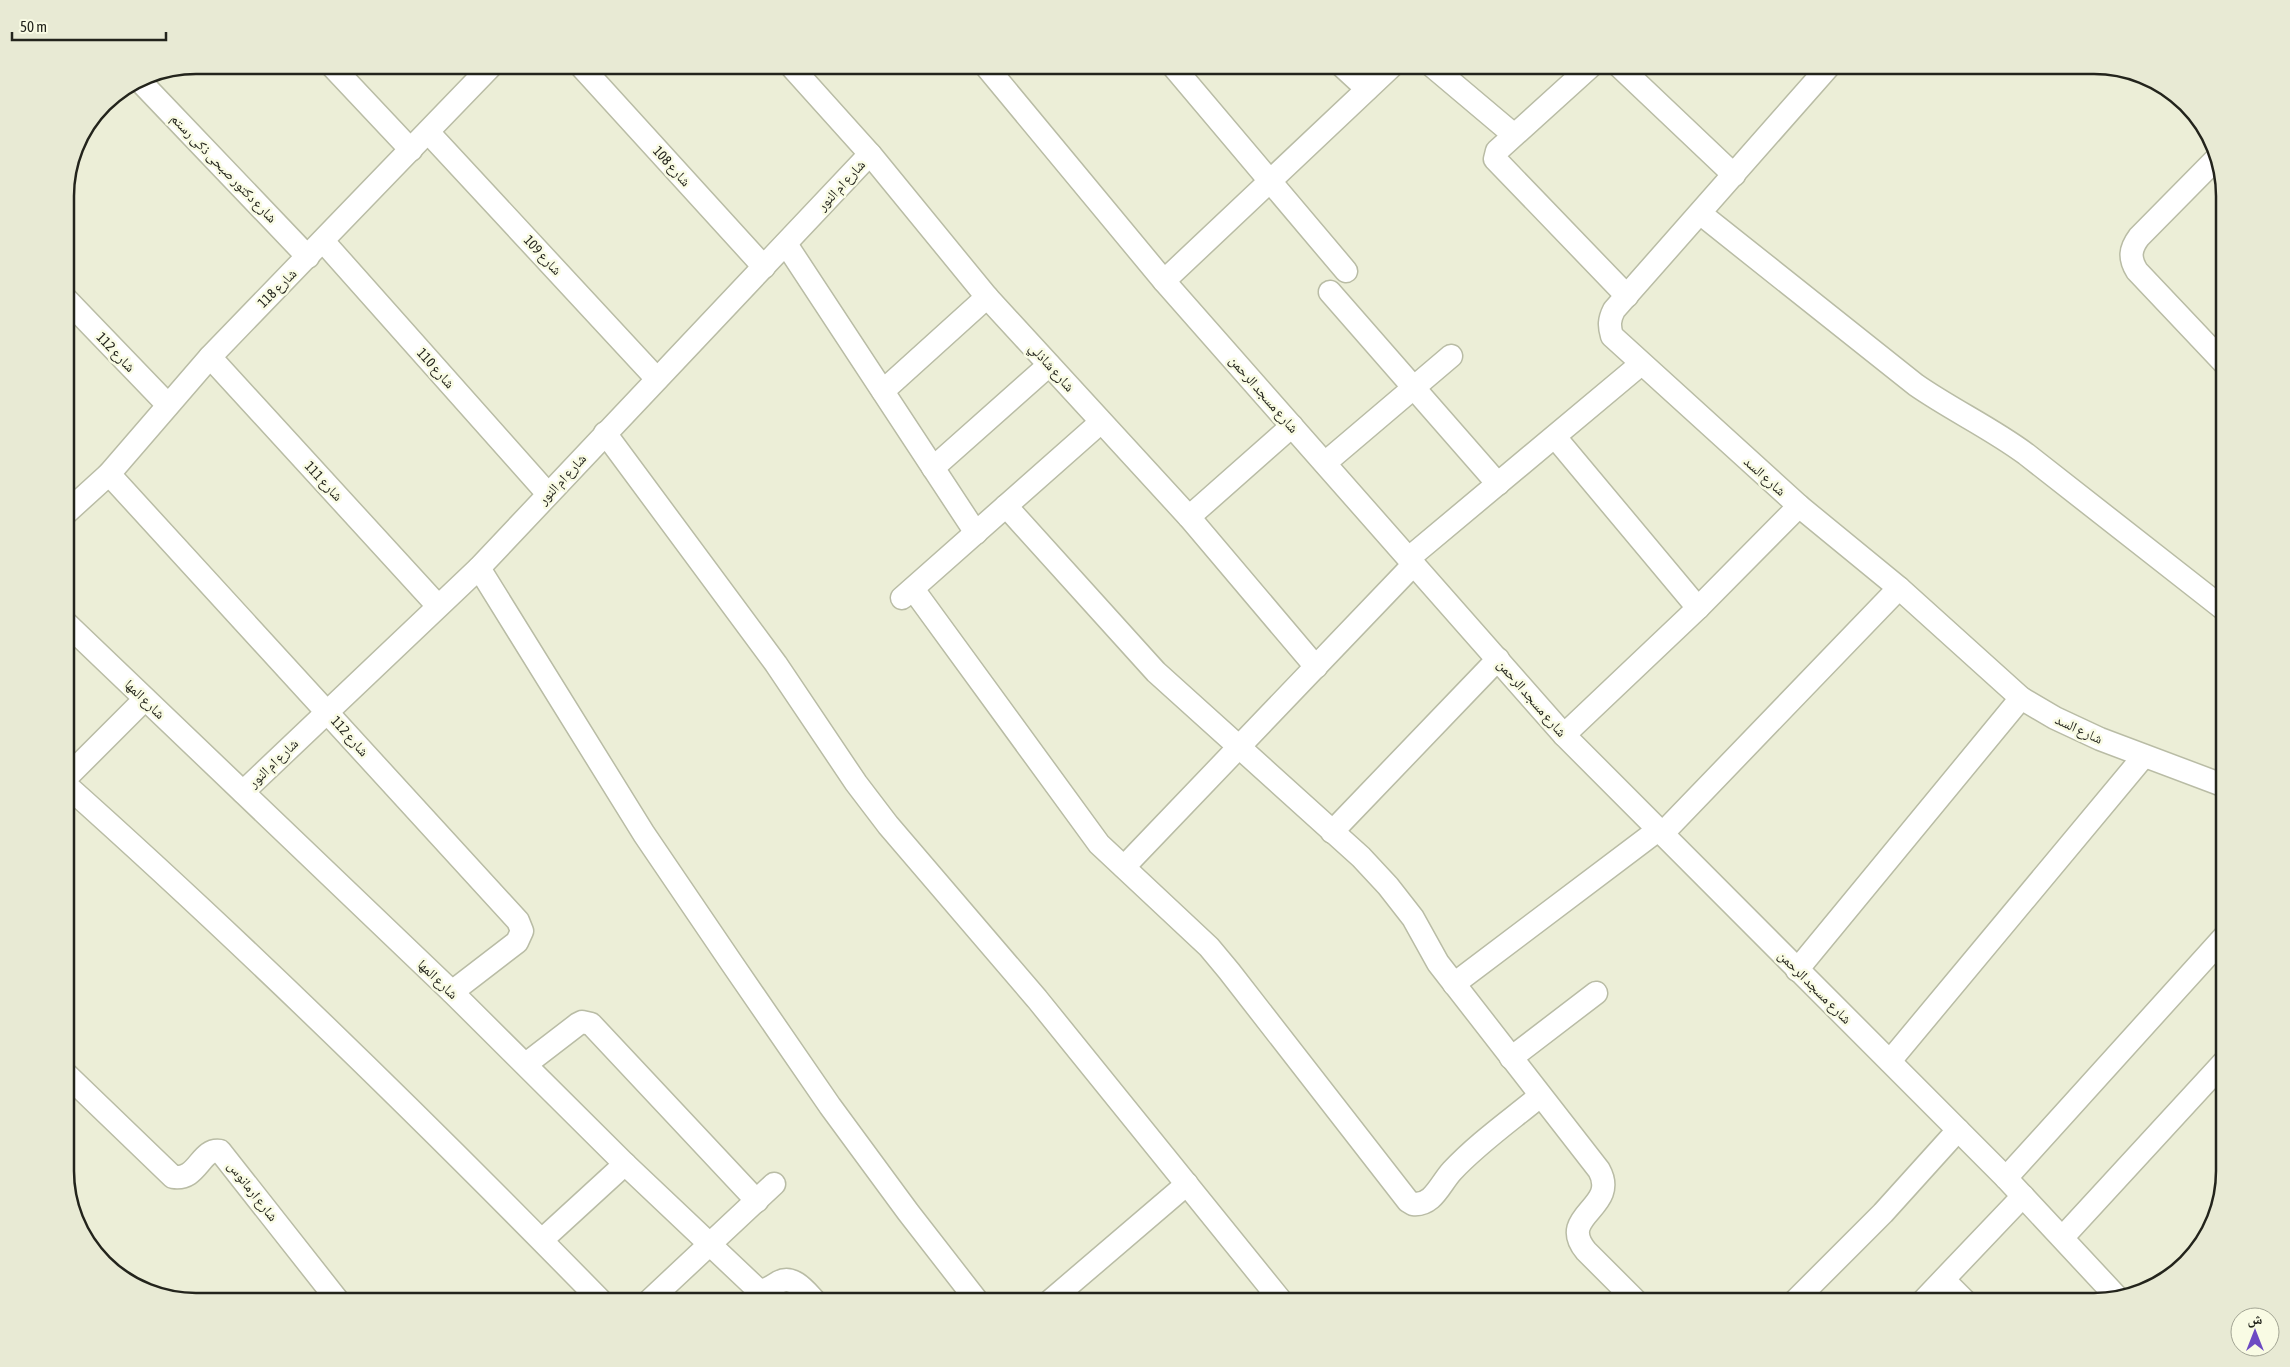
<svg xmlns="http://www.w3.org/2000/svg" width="2290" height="1367" font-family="'Asap Condensed','Noto Naskh Arabic',sans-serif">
<rect width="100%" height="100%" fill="#eceed7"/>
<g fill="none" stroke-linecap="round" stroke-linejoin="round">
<g stroke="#b9bca5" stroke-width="25">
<g id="minor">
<path d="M331,65l80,85"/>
<path d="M580,65l184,202"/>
<path d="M790,65l80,89 117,143 202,220 127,150"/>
<path d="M985,65l179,216 400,454 442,443 110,118"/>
<path d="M1172,65l174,206"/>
<path d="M1341,65l26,24"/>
<path d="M1431,65l83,70"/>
<path d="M1592,65l-95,86 -2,8 132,137"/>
<path d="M1618,65l116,110"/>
<path d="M1830,65l-216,245c-5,10 -5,16 -2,26l187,170 100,82 122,110 34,20 45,21 125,47"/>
<path d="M139,80l169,177"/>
<path d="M428,132l229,247"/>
<path d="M2216,159l-77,78c-9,12 -10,21 -2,34l88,93"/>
<path d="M1701,214l215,171c36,25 75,43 110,69l199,156"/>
<path d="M323,241l225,253"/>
<path d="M786,244l190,289"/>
<path d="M1164,281l229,-216"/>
<path d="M1330,292l168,192"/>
<path d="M65,298l103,107"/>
<path d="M210,357l228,249"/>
<path d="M883,391l104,-94"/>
<path d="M605,433l171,231 80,119 32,42 149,174 245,303"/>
<path d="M1555,437l143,171"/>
<path d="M1325,463l126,-107"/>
<path d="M933,468l116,-103"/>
<path d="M109,474l409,447 4,10 -5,11 -65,50"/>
<path d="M1006,506l150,166 205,185 27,29 25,32 25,45 161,207c21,38 -43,45 -13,81l51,51"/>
<path d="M65,514l44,-40 101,-117 282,-292"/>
<path d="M1189,517l103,-91"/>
<path d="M1409,558l232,-194"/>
<path d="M479,568l165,266 89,131 97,141 78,106 70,90"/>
<path d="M913,589l186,255 110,103 20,24 179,230 5,3c20,2 27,-20 39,-33 26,-28 59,-51 88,-75"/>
<path d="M902,598l199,-176"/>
<path d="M65,622l387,370 173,172 130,123 6,4c8,-2 12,-5 18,-9 15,-8 28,11 37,20"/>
<path d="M1564,735l134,-127 101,-102"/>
<path d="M65,779l80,-80"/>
<path d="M65,784c186,166 363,340 537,518"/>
<path d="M243,792l236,-224 391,-414"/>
<path d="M1332,832l166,-173"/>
<path d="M1662,834l237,-246"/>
<path d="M1124,867l290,-303"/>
<path d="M1797,970l224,-272"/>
<path d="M1454,984l204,-154"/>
<path d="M1511,1058l85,-65"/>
<path d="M1890,1061l254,-305"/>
<path d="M526,1064l52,-40 4,-2 9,2 166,177"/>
<path d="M65,1073l108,104c25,4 27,-29 47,-26l119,151"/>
<path d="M2006,1178l219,-242"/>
<path d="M2063,1237l162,-176"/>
<path d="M542,1240l83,-76"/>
<path d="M1944,1280l22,22"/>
<path d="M648,1302l126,-118"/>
<path d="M1049,1302l138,-118"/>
<path d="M1794,1302l89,-89 75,-83"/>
<path d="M1922,1302l101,-106"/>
</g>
</g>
<use href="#minor" stroke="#fff" stroke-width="22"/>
</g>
<g text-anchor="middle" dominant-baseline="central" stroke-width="5" stroke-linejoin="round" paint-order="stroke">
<g font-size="14" fill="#23241c" stroke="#f9fbe4">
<text transform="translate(672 166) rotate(48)">شارع 108</text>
<text transform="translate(224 168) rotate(46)">شارع دكتور صبحى ذكى رستم</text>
<text transform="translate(841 185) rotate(-47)">شارع ام النور</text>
<text transform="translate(543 255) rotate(47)">شارع 109</text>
<text transform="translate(277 288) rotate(-45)">شارع 118</text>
<text transform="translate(116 352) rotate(46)">شارع 112</text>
<text transform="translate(1052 367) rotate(48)">شارع شاذلي</text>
<text transform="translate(436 368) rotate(48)">شارع 110</text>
<text transform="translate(1264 394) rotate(49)">شارع مسجد الرحمن</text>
<text transform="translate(1765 476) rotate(42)">شارع السد</text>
<text transform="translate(562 479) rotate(-47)">شارع ام النور</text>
<text transform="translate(324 481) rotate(47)">شارع 111</text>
<text transform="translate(1532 698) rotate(49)">شارع مسجد الرحمن</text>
<text transform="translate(145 699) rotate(44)">شارع المها</text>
<text transform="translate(2079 729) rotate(25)">شارع السد</text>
<text transform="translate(350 736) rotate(48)">شارع 112</text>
<text transform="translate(273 763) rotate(-44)">شارع ام النور</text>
<text transform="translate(438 979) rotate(44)">شارع المها</text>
<text transform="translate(1815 987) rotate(45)">شارع مسجد الرحمن</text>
<text transform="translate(253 1191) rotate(52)">شارع ارمانوس</text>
</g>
</g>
<path d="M0 0H2290V1367H0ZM196 74H2094A122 122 0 0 1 2216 196V1171A122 122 0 0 1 2094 1293H196A122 122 0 0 1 74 1171V196A122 122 0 0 1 196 74Z" fill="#e8ead4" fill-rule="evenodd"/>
<path fill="none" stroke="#23241c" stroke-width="2.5" d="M196 74H2094A122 122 0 0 1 2216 196V1171A122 122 0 0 1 2094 1293H196A122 122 0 0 1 74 1171V196A122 122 0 0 1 196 74Z"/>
<g transform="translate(2255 1332)"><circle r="24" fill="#f9fbe4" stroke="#a3a594"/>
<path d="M0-4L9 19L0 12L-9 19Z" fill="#6d4ac3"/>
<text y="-8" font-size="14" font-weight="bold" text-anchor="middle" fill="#23241c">ش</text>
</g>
<path d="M12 32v8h154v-8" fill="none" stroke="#23241c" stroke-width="2.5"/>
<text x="20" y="32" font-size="15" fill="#23241c" stroke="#f9fbe4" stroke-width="4" paint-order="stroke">50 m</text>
</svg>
